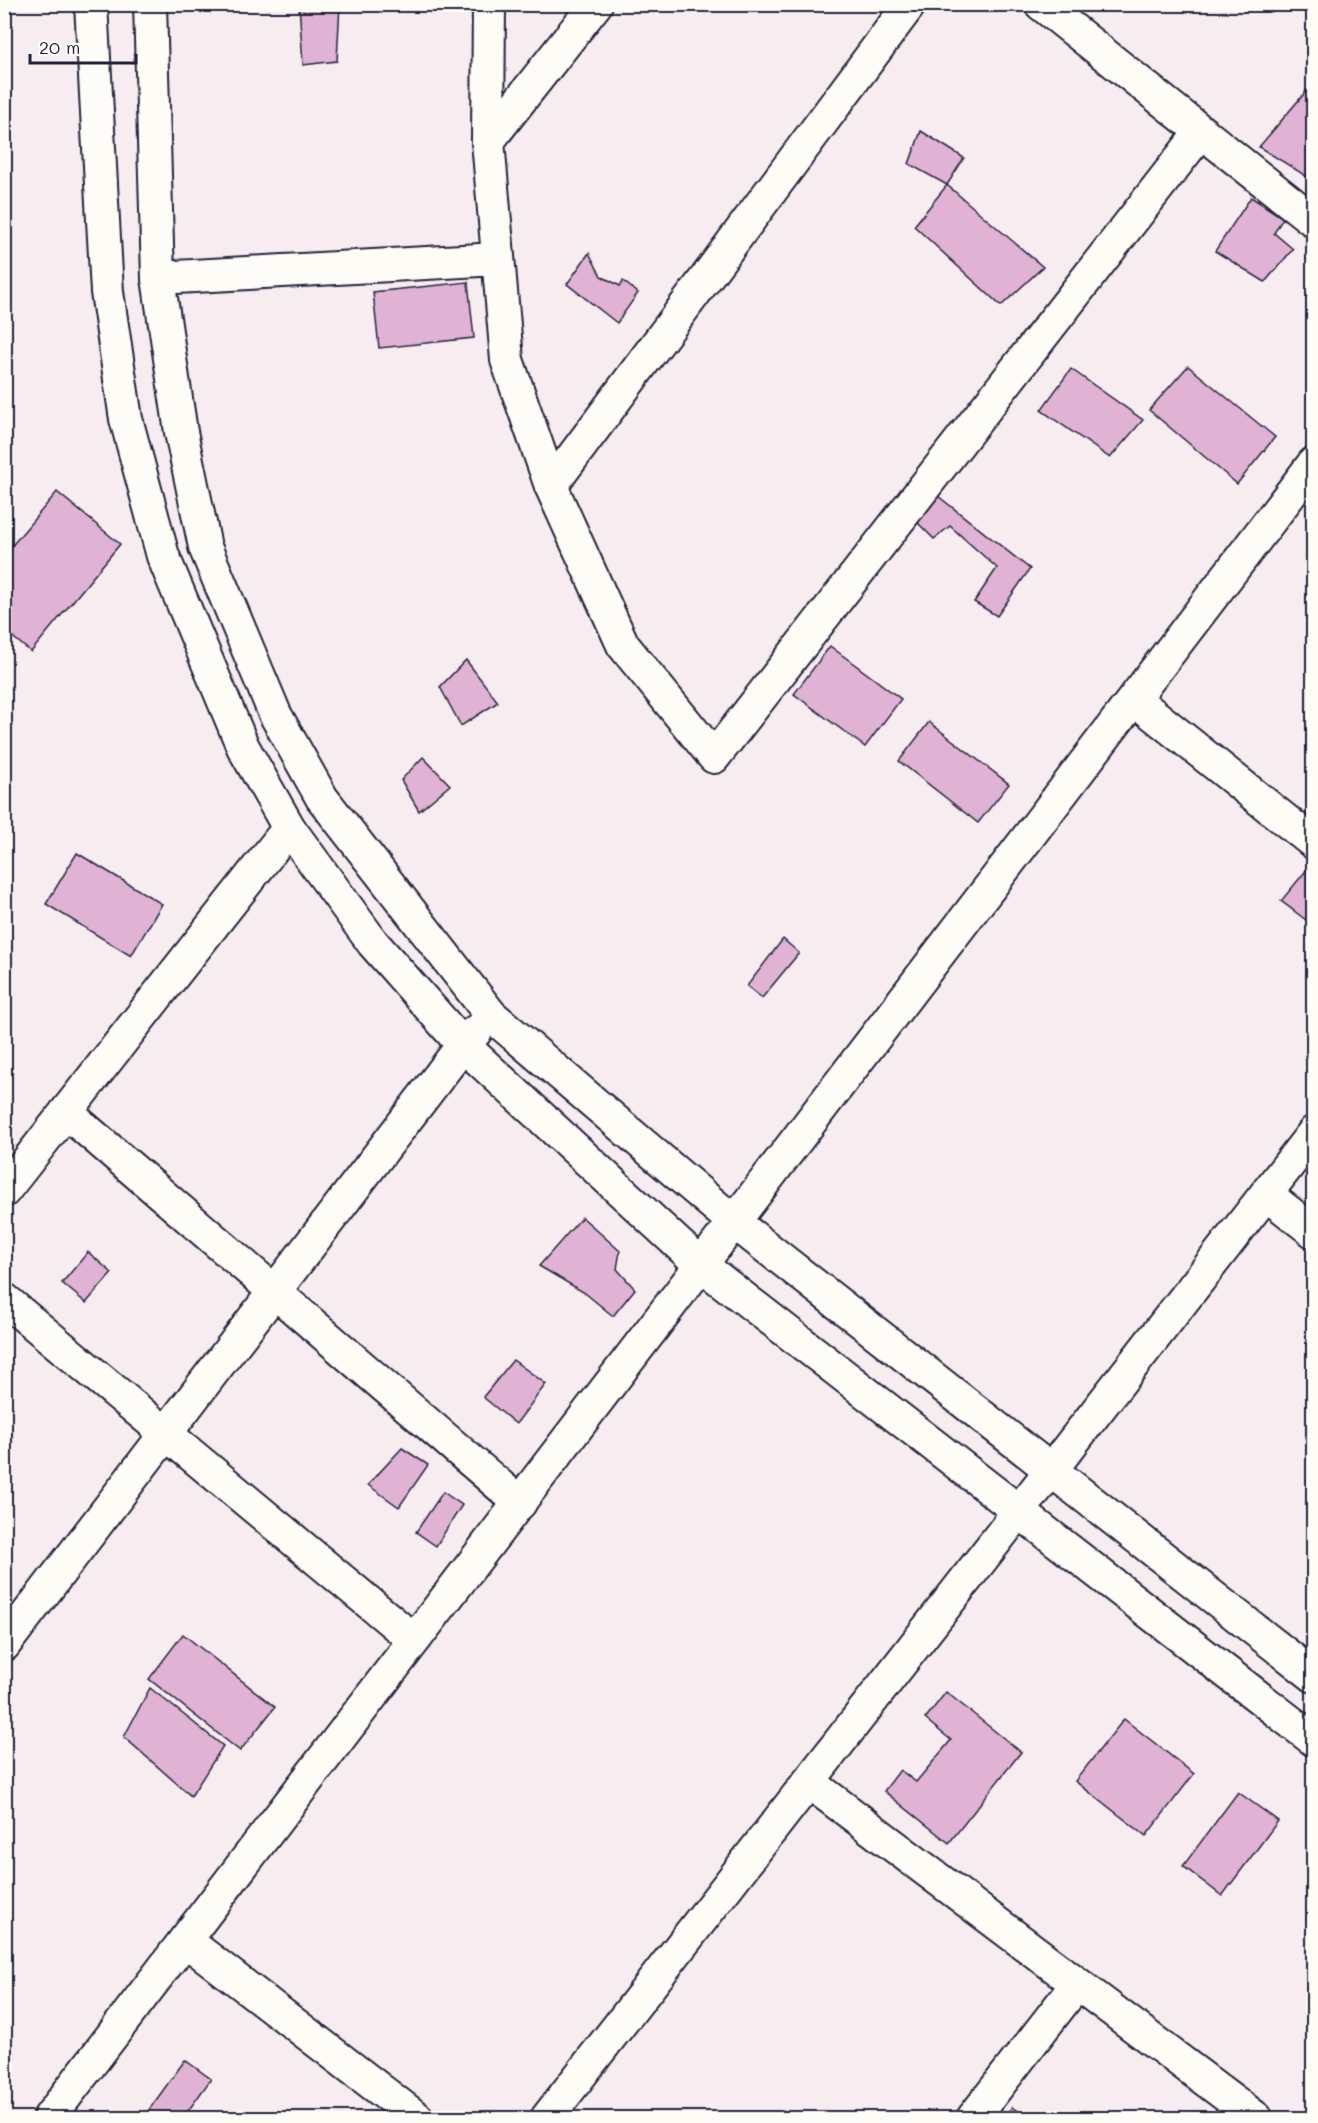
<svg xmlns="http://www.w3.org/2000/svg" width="1318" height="2123" font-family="Mali,sans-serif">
<rect width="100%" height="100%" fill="#f7edf0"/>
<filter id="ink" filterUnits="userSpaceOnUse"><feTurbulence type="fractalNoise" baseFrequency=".0167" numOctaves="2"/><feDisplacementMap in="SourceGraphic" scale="12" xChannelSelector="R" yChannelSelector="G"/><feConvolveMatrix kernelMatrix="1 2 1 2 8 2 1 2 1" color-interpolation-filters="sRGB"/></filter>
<g filter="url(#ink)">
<g fill="#e0b2d4" stroke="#22223b" stroke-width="1.5">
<path d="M299,4h41l-3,57 -34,4z"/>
<path d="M1314,82v99l-55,-34z"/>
<path d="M921,131l43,27 -17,27 -38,-21z"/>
<path d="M947,185l96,82 -42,39 -87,-80z"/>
<path d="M1251,197l32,21 -9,15 19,16 -28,33 -50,-31z"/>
<path d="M589,253l12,23 19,10 3,-5 15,12 -21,30 -50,-39z"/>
<path d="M468,282l6,56 -95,10 -6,-56z"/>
<path d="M1188,366l87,71 -38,47 -88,-74z"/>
<path d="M1071,369l72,51 -33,38 -69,-48z"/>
<path d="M57,492l63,52 -89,108 -27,-22v-75z"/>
<path d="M938,496l92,73 -33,47 -23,-14 23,-34 -47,-42 -16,13 -19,-19z"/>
<path d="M830,646l71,53 -36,48 -71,-53z"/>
<path d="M466,660l32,42 -37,24 -21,-39z"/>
<path d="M929,722l80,62 -31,39 -79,-62z"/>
<path d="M423,757l27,28 -31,26 -18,-31z"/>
<path d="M77,853l85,51 -31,52 -85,-52z"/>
<path d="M1309,867l5,4v35l-8,14 -25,-19z"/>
<path d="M783,939l16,14 -37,45 -15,-12z"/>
<path d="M582,1217l38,34 -3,18 18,20 -22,27 -28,-23 -46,-27z"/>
<path d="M88,1252l24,21 -26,30 -24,-20z"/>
<path d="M513,1360l33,24 -30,40 -33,-27z"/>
<path d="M402,1448l26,17 -29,42 -31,-22z"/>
<path d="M443,1492l19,13 -26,41 -20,-14z"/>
<path d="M183,1634l92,73 -35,44 -91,-72z"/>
<path d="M150,1688l73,58 -32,50 -67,-59z"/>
<path d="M946,1692l75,60 -72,91 -65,-52 16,-21 16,12 35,-42 -26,-21z"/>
<path d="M1124,1719l70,55 -48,62 -71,-55z"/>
<path d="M1238,1792l40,29 -56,75 -39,-30z"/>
<path d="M185,2060l26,19 -28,39h-40z"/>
<path d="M1012,2107l15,11h-24z"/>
</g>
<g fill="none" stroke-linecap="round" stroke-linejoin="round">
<g stroke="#22223b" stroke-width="36">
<g id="street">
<path d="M91,4l16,288 19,127 37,137 80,191 46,81 84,115 90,102 238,220 613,475"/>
<path d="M150,4l8,274 23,154 24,115 70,167 47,84 169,217 243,207 580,454"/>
<path d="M489,4l-1,137 19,219 44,126 72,159 91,112 487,-625"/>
<path d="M1041,4l273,217"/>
<path d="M488,141l108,-137"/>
<path d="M158,278l340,-19"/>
<path d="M551,486l359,-482"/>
<path d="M1134,699l180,144"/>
<path d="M66,1112l454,391"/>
<path d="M4,1191l285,-363"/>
<path d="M1266,1194l48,38"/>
<path d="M4,1299l410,341"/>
<path d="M4,1645l459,-600 13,-14"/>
<path d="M809,1782l447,336"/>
<path d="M185,1940l232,178"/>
<path d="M49,2118l1265,-1655"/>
<path d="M547,2118l767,-986"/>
<path d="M973,2118l104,-134"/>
</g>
</g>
<use href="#street" stroke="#fdfcf7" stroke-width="32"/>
</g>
</g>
<rect width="1318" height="2123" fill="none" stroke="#fdfcf7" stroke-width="24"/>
<rect x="12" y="12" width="1294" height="2099" fill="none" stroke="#22223b" stroke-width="2" filter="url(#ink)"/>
<path d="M30 54v9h106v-9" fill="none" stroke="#22223b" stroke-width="3"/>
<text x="39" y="54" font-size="18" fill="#22223b" stroke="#fdfcf7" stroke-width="4.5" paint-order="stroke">20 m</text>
</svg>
